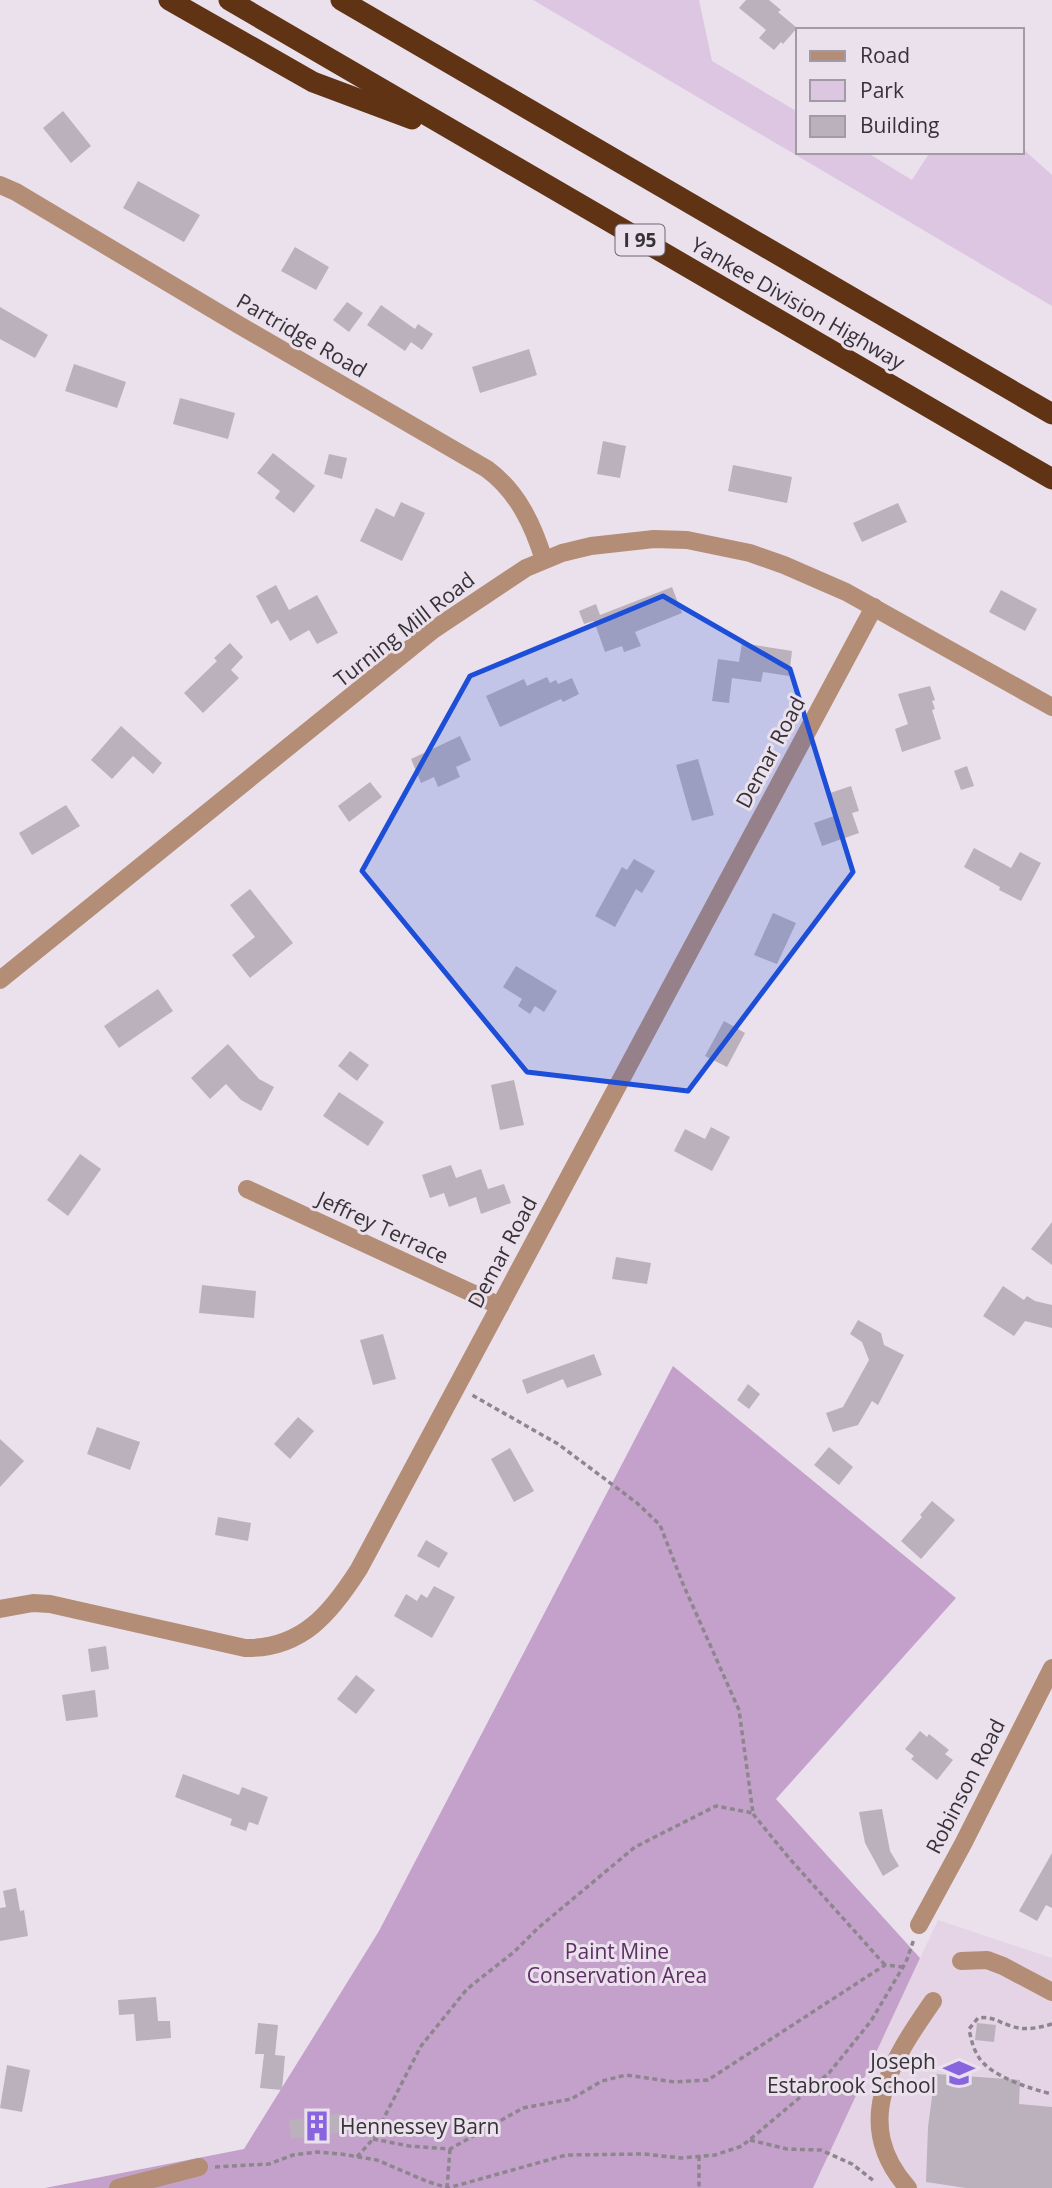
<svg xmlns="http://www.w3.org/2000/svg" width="1052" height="2188" font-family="'Open Sans',sans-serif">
<rect width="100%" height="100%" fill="#ebe1ed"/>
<path fill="#e4d4e6" d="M938,1920l114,38v230h-240z"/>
<path fill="#ddc6e1" d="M533,0h166l13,61 86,51v40h68l46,28 18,-28h92v-4l30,27v131z"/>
<path fill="#c4a1ca" d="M673,1366l283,232 -180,201 144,159 -107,230h-768l199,-39 135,-218z"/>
<g fill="#bbb1bc">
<path d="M746,0h23l12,10 -3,2 19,16 -14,16 -2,-2 -7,8 -15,-12 7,-8 -27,-22z"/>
<path d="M63,111l28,35 -20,17 -28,-35z"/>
<path d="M138,181l62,34 -16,27 -61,-34z"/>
<path d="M295,247l34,20 -13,23 -35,-19z"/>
<path d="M347,302l16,11 -14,19 -16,-12z"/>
<path d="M381,305l34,24 3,-5 15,10 -11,16 -11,-8 -6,9 -38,-26z"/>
<path d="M0,307l48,28 -13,23 -35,-19z"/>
<path d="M529,349l8,26 -57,18 -8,-26z"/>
<path d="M74,364l52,18 -9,26 -52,-17z"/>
<path d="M180,398l55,15 -7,26 -55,-15z"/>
<path d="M603,441l23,5 -6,32 -23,-4z"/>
<path d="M273,453l42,33 -21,27 -19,-15 5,-7 -23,-18z"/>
<path d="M329,454l18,4 -5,21 -18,-5z"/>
<path d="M733,465l59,12 -5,26 -59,-12z"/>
<path d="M401,502l24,11 -23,48 -42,-20 16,-33 18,9z"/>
<path d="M898,503l9,19 -45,20 -9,-19z"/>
<path d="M276,585l13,25 28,-15 21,38 -21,11 -8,-14 -19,11 -12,-21 -7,4 -15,-28z"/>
<path d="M672,587l10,26 -47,19 6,14 -17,6 -2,-6 -17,6 -11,-31 -10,3 -5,-13 17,-7 4,11z"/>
<path d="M1001,590l36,19 -12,22 -36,-19z"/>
<path d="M230,643l13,14 -12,13 8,8 -36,35 -19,-20 33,-32 -3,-3z"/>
<path d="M742,643l50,8 -3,25 -26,-4 -2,10 -29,-4 -3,25 -17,-2 6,-42 21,3z"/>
<path d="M547,677l3,6 6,-3 2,4 14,-6 7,16 -16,8 -2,-3 -61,28 -14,-31 38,-17 3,7z"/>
<path d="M930,686l5,14 -3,1 3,8 -3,1 9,29 -39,13 -7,-23 13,-5 -10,-30z"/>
<path d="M121,726l41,37 -9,11 -20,-18 -21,23 -21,-19z"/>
<path d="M460,736l11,24 -15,7 4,10 -22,10 -4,-10 -13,6 -10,-24z"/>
<path d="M698,759l16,56 -22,6 -16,-56z"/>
<path d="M967,766l7,20 -13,4 -7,-19z"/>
<path d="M370,782l12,15 -33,25 -11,-16z"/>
<path d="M851,786l8,25 -7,2 7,20 -37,13 -8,-23 23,-8 -7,-22z"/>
<path d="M66,805l14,21 -48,29 -13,-22z"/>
<path d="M974,848l37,20 9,-16 21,11 -20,38 -22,-11 1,-3 -36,-20z"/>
<path d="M634,859l21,12 -13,22 -6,-4 -21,38 -20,-11 27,-49 5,3z"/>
<path d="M250,889l43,54 -43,35 -18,-23 23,-18 -25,-32z"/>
<path d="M773,913l23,10 -19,41 -23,-9z"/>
<path d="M516,966l41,25 -13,21 -9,-6 -5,8 -12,-8 4,-7 -19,-12z"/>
<path d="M158,989l15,22 -54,37 -15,-22z"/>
<path d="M724,1021l21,12 -18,34 -22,-11z"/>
<path d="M228,1044l31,35 15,8 -13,24 -20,-11 -15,-16 -16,15 -19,-21z"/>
<path d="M350,1051l19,14 -12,16 -19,-15z"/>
<path d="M514,1080l10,45 -24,5 -9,-45z"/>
<path d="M339,1092l45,30 -16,24 -45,-30z"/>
<path d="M711,1127l19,10 -18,34 -38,-20 11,-22 20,10z"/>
<path d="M80,1154l21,15 -33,47 -21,-16z"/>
<path d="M451,1165l5,13 25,-9 7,20 16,-5 7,19 -30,11 -5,-17 -27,10 -5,-14 -14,5 -8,-23z"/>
<path d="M1052,1222v43l-21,-16z"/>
<path d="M616,1257l35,6 -4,21 -35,-5z"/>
<path d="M202,1285l54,6 -2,27 -55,-5z"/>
<path d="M1003,1286l21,14 3,-4 8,5 17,4v23l-27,-7 -11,15 -31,-20z"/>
<path d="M858,1320l23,13 3,12 20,10 -26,50 -6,-4 -14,24 -25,7 -7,-19 17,-6 26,-47 -7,-18 -12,-8z"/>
<path d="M383,1334l13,45 -23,6 -13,-45z"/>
<path d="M594,1354l8,21 -35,13 -4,-9 -36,15 -5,-14z"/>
<path d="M748,1384l12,10 -11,15 -12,-9z"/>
<path d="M298,1417l16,14 -24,28 -16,-15z"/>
<path d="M97,1427l43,15 -10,28 -43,-16z"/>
<path d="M0,1439l24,22 -24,26z"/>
<path d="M829,1447l24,20 -14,18 -25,-20z"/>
<path d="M510,1448l24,43 -20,11 -23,-43z"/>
<path d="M932,1501l23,19 -34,39 -20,-18 21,-24 -2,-2z"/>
<path d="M218,1517l33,6 -3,18 -33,-6z"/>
<path d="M426,1540l22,13 -9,15 -22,-12z"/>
<path d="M434,1586l21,11 -23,41 -38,-22 12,-22 11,7 4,-7 6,4z"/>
<path d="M106,1646l3,23 -18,3 -3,-23z"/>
<path d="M356,1675l19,15 -19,24 -19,-15z"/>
<path d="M95,1690l3,27 -32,4 -4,-26z"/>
<path d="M920,1731l7,6 2,-3 20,16 -4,4 8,6 -16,20 -26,-21 3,-3 -9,-7z"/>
<path d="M183,1774l56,21 3,-8 26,10 -10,28 -9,-3 -3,9 -16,-6 2,-6 -57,-22z"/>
<path d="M882,1809l8,42 9,15 -16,10 -18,-33 -6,-31z"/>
<path d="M1052,1853v55l-6,-3 -9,16 -18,-10z"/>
<path d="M16,1888l4,23 4,-1 4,26 -28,5v-33l6,-1 -3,-16z"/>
<path d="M156,1997l2,24h12l1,17 -35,3 -2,-27 -15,1 -1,-15z"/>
<path d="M258,2023l20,2 -3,30 10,1 -3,34 -22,-2 4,-34h-9z"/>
<path d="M977,2023l19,2 -2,17 -19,-2z"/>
<path d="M7,2065l23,5 -8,42 -22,-4z"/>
<path d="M935,2074l85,6 -1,24 33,3v81h-86l-40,-6 2,-55z"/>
<path d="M342,2113l3,19 -54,7 -2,-19z"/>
</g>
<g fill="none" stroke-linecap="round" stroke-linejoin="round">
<g stroke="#8d868e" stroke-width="3.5" stroke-dasharray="5 3.5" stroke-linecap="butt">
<path d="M753,1814l36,44 96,107"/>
<path d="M1052,2024c-14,4 -27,7 -41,2 -13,-4 -18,-10 -33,-8l-9,11c2,10 4,19 9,27 11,20 53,33 74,38"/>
<path d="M373,2139l36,7 41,3 73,-41 48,-9 31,-18 24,-6 49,7 33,-2 177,-115 18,2"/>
<path d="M750,2140l37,9 34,1 31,14 22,17"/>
<path d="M699,2156v32"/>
<path d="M357,2157l16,-18 48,-93 46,-57 47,-37 24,-24 97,-81 81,-41 37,7 -14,-103 -56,-126 -23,-59 -23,-22 -79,-59 -86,-49"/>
<path d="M215,2167l54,-3 24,-9 24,-3 24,2 36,6 49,21 22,7 118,-33 78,-1 37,4 34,-3 27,-9 87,-73 42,-52 35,-59 8,-23"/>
<path d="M447,2188l3,-39"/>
</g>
<g stroke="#b48d76" stroke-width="18">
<path d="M0,185l16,7 223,133 248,144c31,23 46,56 57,91"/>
<path d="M0,980l433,-350 93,-62 36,-15 29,-7 63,-7 33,1 63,13 34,12 62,27 206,115"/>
<path d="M247,1189l253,117"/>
<path d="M0,1609l33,-6 17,1 195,44c57,1 86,-35 114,-79l515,-962"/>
<path d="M919,1925l44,-81 89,-176"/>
<path d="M961,1961l26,-1 16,6 49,26"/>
<path d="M118,2188l81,-21"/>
<path d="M908,2188c-58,-65 -16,-128 25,-187"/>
</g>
<g stroke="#603315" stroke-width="21">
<path d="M169,0l144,82 99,37"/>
<path d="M229,0l823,479"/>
<path d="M341,0l711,414"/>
</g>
</g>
<path fill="#1d4ed8" fill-opacity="0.2" stroke="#1d4ed8" stroke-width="5" stroke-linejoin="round" d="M663,596l127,73 63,203 -165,219 -161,-19 -165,-201 108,-195z"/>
<defs>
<g id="school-bare" transform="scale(2.415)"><path d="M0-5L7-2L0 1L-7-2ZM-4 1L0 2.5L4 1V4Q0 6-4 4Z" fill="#8864df" stroke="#ebe1ed" stroke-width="2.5" paint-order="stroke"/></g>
<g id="building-bare" transform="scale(2.415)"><path d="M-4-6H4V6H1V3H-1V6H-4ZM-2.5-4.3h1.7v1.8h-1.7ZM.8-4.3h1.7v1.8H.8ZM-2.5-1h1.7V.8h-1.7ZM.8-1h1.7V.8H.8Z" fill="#8864df" stroke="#ebe1ed" stroke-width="2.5" paint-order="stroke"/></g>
</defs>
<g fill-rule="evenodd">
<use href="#school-bare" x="959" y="2073"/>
<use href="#building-bare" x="317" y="2126"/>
</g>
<g text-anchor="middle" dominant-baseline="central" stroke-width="6" stroke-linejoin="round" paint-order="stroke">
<rect fill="#ebe1ed" stroke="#6c666e" stroke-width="2" x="615.5" y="224.5" width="49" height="31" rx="5"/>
<g font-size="19" font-weight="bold" fill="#363237">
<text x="640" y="240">I 95</text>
</g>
<g font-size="21" fill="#363237" stroke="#ebe1ed">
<text transform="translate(798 303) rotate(30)">Yankee Division Highway</text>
<text transform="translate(302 335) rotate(30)">Partridge Road</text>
<text transform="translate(404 629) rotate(-38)">Turning Mill Road</text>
<text transform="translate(770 752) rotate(-62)">Demar Road</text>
<text transform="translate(383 1227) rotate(25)">Jeffrey Terrace</text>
<text transform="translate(502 1252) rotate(-62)">Demar Road</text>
<text transform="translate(965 1786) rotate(-63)">Robinson Road</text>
</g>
<g font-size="21" fill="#5d3064" stroke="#ebe1ed">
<text x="617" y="1951">Paint Mine<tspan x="617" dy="24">Conservation Area</tspan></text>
</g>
<g font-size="21" fill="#363237" stroke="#ebe1ed" text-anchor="end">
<text x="936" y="2061">Joseph<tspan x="936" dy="24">Estabrook School</tspan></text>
<text x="340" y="2126" text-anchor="start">Hennessey Barn</text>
</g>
</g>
<rect x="796" y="28" width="228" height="126" fill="#ebe1ed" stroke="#a39ba4" stroke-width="2"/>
<rect x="810" y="51" width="35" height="10" fill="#b48d76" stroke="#a39ba4" stroke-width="2"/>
<text x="860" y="63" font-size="21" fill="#363237">Road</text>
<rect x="810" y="80" width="35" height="21" fill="#ddc6e1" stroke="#a39ba4" stroke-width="2"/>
<text x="860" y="98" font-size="21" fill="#363237">Park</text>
<rect x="810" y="116" width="35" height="21" fill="#bbb1bc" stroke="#a39ba4" stroke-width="2"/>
<text x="860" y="133" font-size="21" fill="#363237">Building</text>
</svg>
